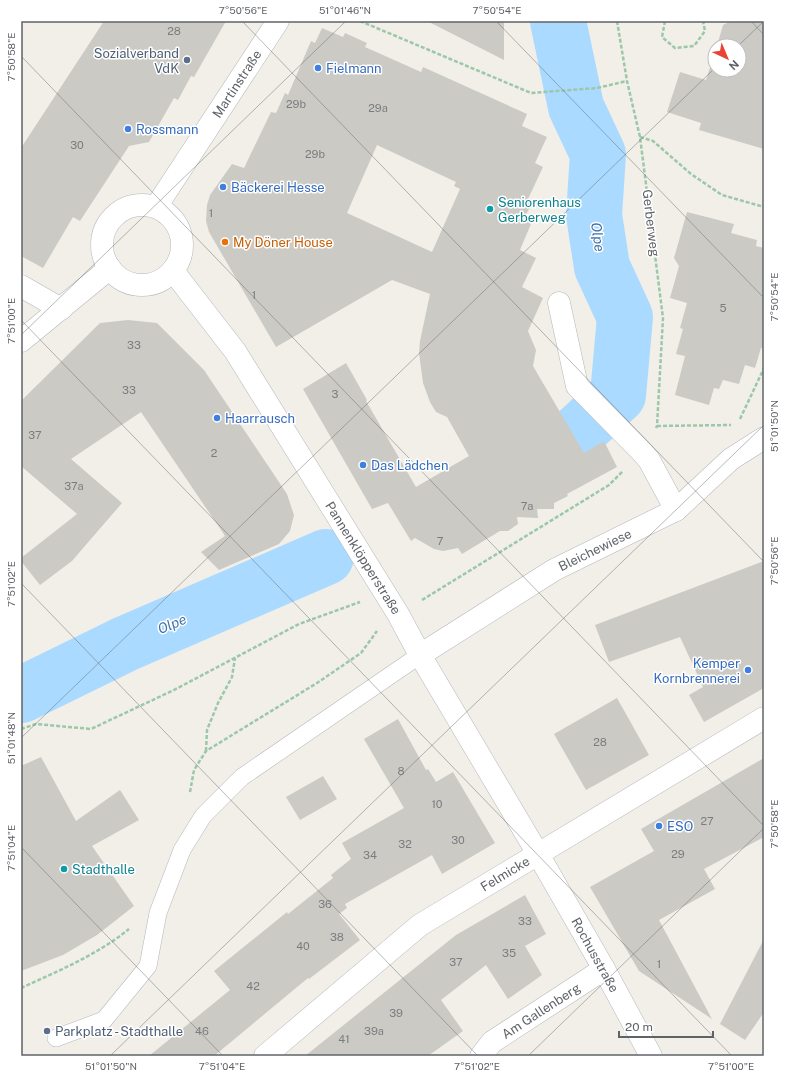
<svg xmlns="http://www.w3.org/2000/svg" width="785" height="1077" font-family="'Public Sans',sans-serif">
<rect width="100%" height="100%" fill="#f1efe8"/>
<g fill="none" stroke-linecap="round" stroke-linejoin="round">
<g stroke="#aadaff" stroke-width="56">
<path d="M558,21l18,86 22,47 -4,61 8,52 23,50 -7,78 -43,40"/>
<path d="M21,695l104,-51 201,-87"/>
</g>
</g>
<g fill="#cccac5" fill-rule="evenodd">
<path d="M104,21h122l-32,56 -3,-1 -13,24 -4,-2 -25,44 -20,4 -49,75 -7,-4 -30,51 -22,-12v-108z"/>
<path d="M427,21h77v39z"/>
<path d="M731,21h33v128l-65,-19 2,-7 -34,-11 13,-40 26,8 9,-28v18h24v-24h-22l6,-21z"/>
<path d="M322,28l21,9 2,-4 22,10 -2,4 56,25 2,-5 104,47 -5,12 25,11 -12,26 8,4 -15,32 5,3 -8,14 8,3 -13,31 16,8 -14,29 21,11 -15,33 8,19 -3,16 51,87 20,-12 13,26 -50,27 1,2 -14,7v6h-17l1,9 -21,-1 1,7 -10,7h-8l-38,23 -4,-6 -15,3 -9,-2 -19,-11 -4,3 -23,-38 -16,6 -69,-120 43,-26 21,37 -1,1 50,86 53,-31 -22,-39 -11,-5 -6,-10 -7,-19 -4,-30 1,-12 10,-47 -38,-14 -116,67 -67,-115 -3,-11 1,-16 3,-10 22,-31 12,4 27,-56 5,1 9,-20 3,2 23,-54 4,2zM377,145l79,37 -2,4 6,3 -28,63 -85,-39z"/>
<path d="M687,212l47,12 -3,9 26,7 -1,6 8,2v100h-3l-6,20 -10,-3 -6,19 -16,-4 -4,9 -5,-1 -5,17 -34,-10 10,-39 -9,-2 7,-25 -3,-1 7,-25 -17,-5 9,-32 -5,-8z"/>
<path d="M128,320l29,3 47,47 83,124 7,21 -4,16 -11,13 -60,26 -18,-18 24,-16 -84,-124 -70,47 51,44 -50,58 -32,24 -19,-24v-3l56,-44 -56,-48v-65l79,-78z"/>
<path d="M764,561v127l-60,34 -15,-27 14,-8 -23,-50 -71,25 -14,-37z"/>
<path d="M617,698l32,57 -63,35 -32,-56z"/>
<path d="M398,719l28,51 2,-1 8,13 17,-10 42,71 -53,31 -10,-19 -87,49 2,4 -8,6 21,26 -51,39 -1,-1 -94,78h-65l81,-66 -16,-19 73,-59 1,2 45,-36 -2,-3 20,-16 -9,-16 62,-35 -40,-69z"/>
<path d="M41,757l35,64 44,-31 19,30 -47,26 42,60 -37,29 -34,20 -42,16v-205z"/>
<path d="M764,758v79l-60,32 11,20 -56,31 53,99 -73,-48 -49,-84 64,-36 -13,-22z"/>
<path d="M323,776l14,23 -37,21 -14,-23z"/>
<path d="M525,895l21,39 -21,12 17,29 -34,24 -22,-34 -45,35 22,31 -35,25h-123l151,-121z"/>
<path d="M764,939v73l-19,28 -25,-16z"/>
</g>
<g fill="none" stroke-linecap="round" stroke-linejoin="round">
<g stroke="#b5b8bc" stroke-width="18">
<path id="service" d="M56,1038l48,-18 44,-54 10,-53 24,-63 21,-34 39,-39 178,-122"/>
</g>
<g stroke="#b5b8bc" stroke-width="23">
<g id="minor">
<path d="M173,271l62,80 163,263 22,41 118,199 66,115 47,87"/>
<path d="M21,286l40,23"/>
<path d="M559,303l18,83 65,66 7,8 27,50"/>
<path d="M420,655l134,-85 122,-60 55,-51 33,-21"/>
<path d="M265,1056l155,-131 344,-207"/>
<path d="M481,1056l11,-14 112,-73"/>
</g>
</g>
<g stroke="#b5b8bc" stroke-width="23">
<g id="tertiary">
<circle cx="142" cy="245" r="40"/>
<path d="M156,207l122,-186"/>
<path d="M21,341l89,-73"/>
</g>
</g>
<g stroke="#9cc7a9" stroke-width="2.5" stroke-dasharray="4 2" stroke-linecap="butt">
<path d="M360,21l171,72 66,-5 30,-7"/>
<path d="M617,21l10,60 13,56 23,181 -6,108 -1,2"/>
<path d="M665,21l-3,16 13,11 19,-2 11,-15 -2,-10"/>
<path d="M640,137l13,4 38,33 31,21 42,12"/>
<path d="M740,419l24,-51"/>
<path d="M657,426l74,-1"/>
<path d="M422,600l187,-115 14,-14"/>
<path d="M21,729l15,-5 55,5 83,-39 125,-66 61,-22"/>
<path d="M206,751l1,-21 11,-27 14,-26 3,-19"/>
<path d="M190,792l4,-22 12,-19 111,-68 44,-30 16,-22"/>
<path d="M21,988c37,-17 76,-33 108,-59"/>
</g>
<use href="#service" stroke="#fff" stroke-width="17"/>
<use href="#minor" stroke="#fff" stroke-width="22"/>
<use href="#tertiary" stroke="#fff" stroke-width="22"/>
</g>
<path fill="none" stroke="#5f6368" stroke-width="1" stroke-opacity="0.45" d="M242,21l522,541M496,21l268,277M751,21l13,14M738,46l26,-25M21,56l743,770M21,320l711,736M21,335l325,-314M21,583l457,473M21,738l694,-670M21,847l202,209M110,1056l654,-631M528,1056l236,-228"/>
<g fill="#5c6f8a" stroke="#fff" stroke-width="1.5">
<circle cx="187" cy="60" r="4"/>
<circle cx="47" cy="1031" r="4"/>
</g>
<g fill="#3f7fe0" stroke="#fff" stroke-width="1.5">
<circle cx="318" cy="68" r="4"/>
<circle cx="128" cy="129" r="4"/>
<circle cx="223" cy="187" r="4"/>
<circle cx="217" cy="418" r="4"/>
<circle cx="363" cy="465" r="4"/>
<circle cx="748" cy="670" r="4"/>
<circle cx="659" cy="826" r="4"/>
</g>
<g fill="#0f9aa8" stroke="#fff" stroke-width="1.5">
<circle cx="490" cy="209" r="4"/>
<circle cx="64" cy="869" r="4"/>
</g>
<circle fill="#e8710a" stroke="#fff" stroke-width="1.5" cx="225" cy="242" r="4"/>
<g text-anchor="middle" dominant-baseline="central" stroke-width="3" stroke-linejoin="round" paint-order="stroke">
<g font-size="11" fill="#7a7d7f">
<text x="174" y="31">28</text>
<text x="296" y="104">29b</text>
<text x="378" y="108">29a</text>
<text x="77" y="145">30</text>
<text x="315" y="154">29b</text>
<text x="211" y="213">1</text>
<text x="254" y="295">1</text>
<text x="723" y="308">5</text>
<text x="134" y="345">33</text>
<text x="129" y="390">33</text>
<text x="335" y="394">3</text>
<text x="35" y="435">37</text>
<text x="214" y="453">2</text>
<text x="74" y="486">37a</text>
<text x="527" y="506">7a</text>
<text x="440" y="541">7</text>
<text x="600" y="742">28</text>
<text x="401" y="771">8</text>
<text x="437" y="804">10</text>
<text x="707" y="821">27</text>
<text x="458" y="840">30</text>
<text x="405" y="844">32</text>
<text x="678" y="854">29</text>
<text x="370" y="855">34</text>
<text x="325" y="904">36</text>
<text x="525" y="921">33</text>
<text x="337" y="937">38</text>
<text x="303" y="946">40</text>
<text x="509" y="953">35</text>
<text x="456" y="962">37</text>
<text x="659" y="964">1</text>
<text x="253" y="986">42</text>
<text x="396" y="1013">39</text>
<text x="202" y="1031">46</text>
<text x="374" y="1031">39a</text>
<text x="344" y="1039">41</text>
</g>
<g font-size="13" fill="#4e5e75" stroke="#fff" text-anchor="end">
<text x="179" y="53">Sozialverband<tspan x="179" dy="15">VdK</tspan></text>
<text x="55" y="1031" text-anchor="start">Parkplatz - Stadthalle</text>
</g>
<g font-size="13" fill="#366cbe" stroke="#fff" text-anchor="start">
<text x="326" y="68">Fielmann</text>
<text x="136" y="129">Rossmann</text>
<text x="231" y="187">Bäckerei Hesse</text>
<text x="225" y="418">Haarrausch</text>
<text x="371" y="465">Das Lädchen</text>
<text x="740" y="663" text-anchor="end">Kemper<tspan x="740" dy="15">Kornbrennerei</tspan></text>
<text x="667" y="826">ESO</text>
</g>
<g font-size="13" fill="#5f6368" stroke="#fff">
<text transform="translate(237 84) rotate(-57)">Martinstraße</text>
<text transform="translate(651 223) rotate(83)">Gerberweg</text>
<text transform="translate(595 550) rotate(-26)">Bleichewiese</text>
<text transform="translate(363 558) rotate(58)">Pannenklöpperstraße</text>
<text transform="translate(505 874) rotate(-31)">Felmicke</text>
<text transform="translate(595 955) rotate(61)">Rochusstraße</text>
<text transform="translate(541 1011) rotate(-33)">Am Gallenberg</text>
</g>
<g font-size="13" fill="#0d838f" stroke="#fff" text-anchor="start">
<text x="498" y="202">Seniorenhaus<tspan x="498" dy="15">Gerberweg</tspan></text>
<text x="72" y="869">Stadthalle</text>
</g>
<g font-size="13" fill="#c56008" stroke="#fff" text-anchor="start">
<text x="233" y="242">My Döner House</text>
</g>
<g font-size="14" font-style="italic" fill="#4174aa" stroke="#fff">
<text transform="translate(598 237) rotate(82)">Olpe</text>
<text transform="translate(172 624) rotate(-23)">Olpe</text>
</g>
</g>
<rect width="785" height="1077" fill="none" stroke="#ffffff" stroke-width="44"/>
<g transform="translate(727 58) rotate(136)"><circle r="19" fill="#ffffff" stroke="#bfc1c3"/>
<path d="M0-3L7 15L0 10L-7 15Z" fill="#ea4335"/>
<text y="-6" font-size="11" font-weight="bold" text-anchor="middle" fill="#5f6368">N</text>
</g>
<path d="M619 1031v6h94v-6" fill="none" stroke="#5f6368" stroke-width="2"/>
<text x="625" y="1031" font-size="12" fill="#5f6368" stroke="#ffffff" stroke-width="3" paint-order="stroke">20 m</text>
<rect x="22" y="22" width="741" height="1033" fill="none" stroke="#5f6368" stroke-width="1.5"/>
<g font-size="10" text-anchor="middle" fill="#5f6368">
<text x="243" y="14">7°50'56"E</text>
<text x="345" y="14">51°01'46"N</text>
<text x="497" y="14">7°50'54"E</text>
<text transform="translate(11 57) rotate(-90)" y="4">7°50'58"E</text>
<text transform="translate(774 297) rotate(-90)" y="4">7°50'54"E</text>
<text transform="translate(11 321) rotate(-90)" y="4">7°51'00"E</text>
<text transform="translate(774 426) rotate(-90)" y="4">51°01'50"N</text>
<text transform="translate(774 561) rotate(-90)" y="4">7°50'56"E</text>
<text transform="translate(11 584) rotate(-90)" y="4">7°51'02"E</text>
<text transform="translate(11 738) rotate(-90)" y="4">51°01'48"N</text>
<text transform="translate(774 824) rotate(-90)" y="4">7°50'58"E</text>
<text transform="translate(11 848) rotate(-90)" y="4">7°51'04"E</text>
<text x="111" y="1070">51°01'50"N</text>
<text x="222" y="1070">7°51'04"E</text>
<text x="477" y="1070">7°51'02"E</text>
<text x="731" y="1070">7°51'00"E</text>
</g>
</svg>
